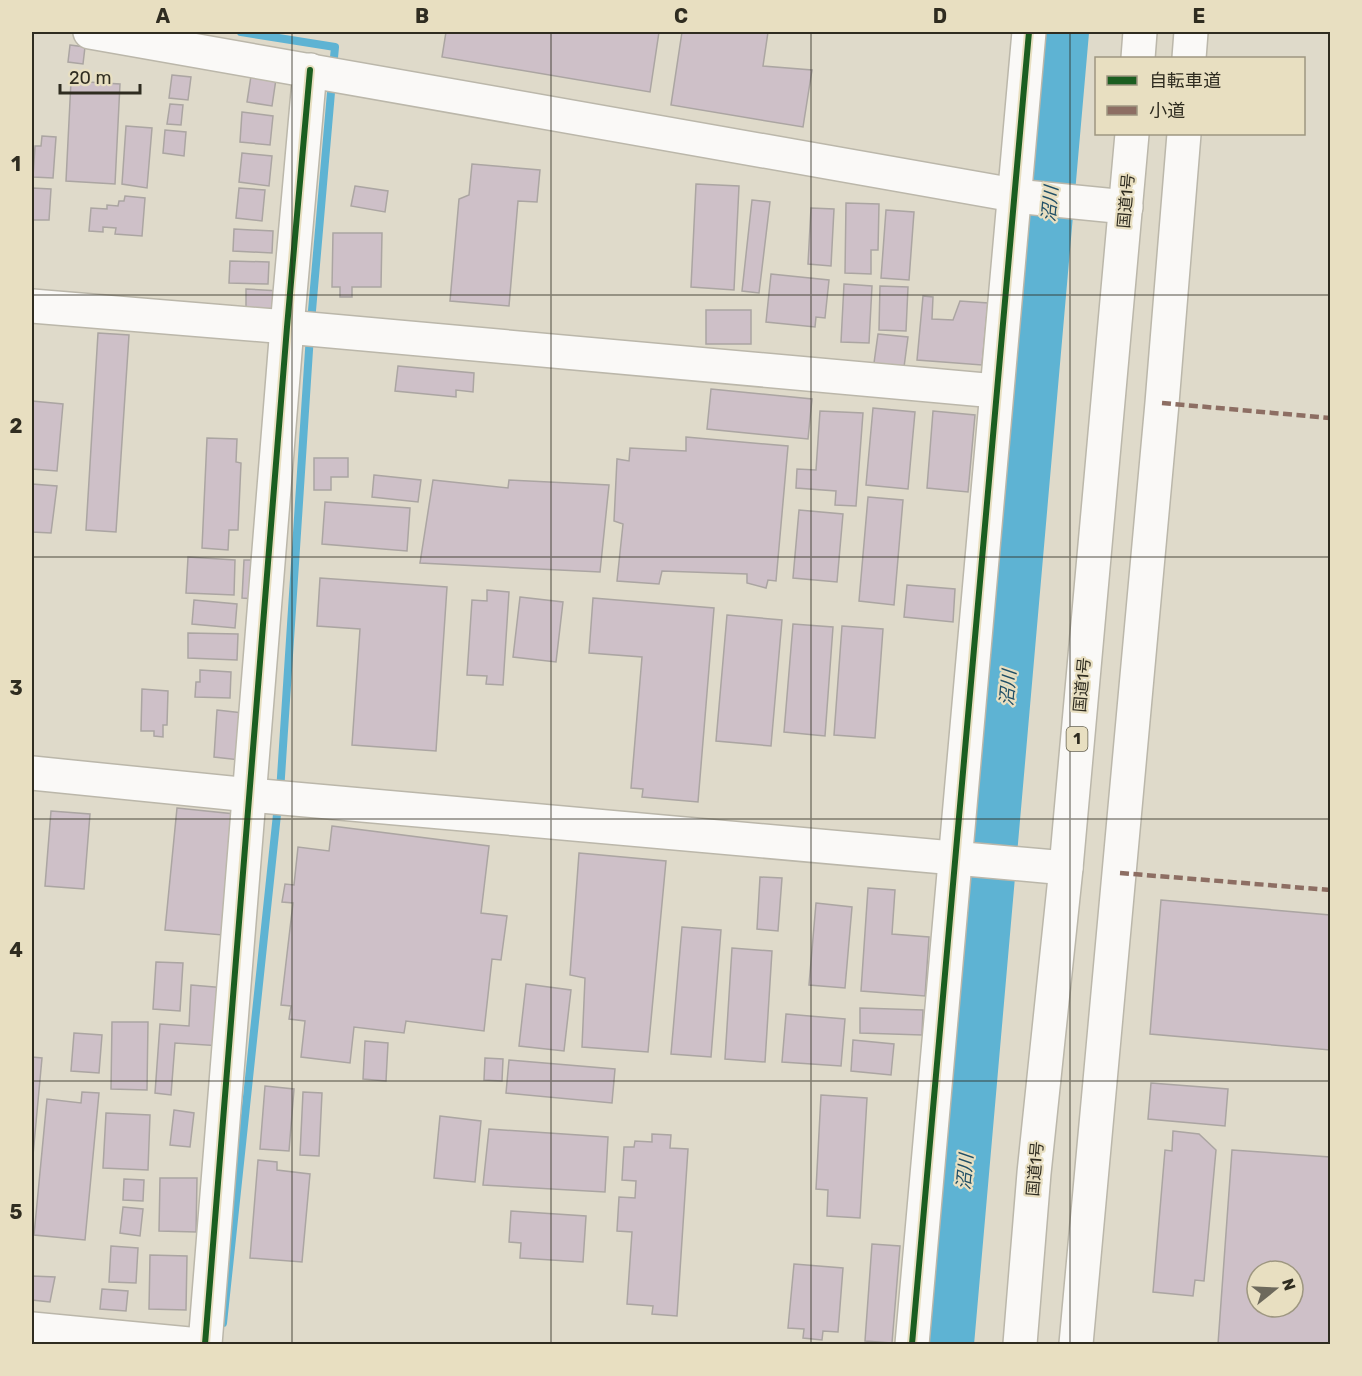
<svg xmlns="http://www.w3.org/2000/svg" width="1362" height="1376" font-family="Rubik,'Noto Sans JP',sans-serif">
<rect width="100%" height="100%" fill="#dfdaca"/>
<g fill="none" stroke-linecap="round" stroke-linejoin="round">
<g stroke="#5eb3d3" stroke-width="8">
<path d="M241,32l94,15 -2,21"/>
<path d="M311,322l21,-241"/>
<path d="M280,792l30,-457"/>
<path d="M223,1323l55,-518"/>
</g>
<path stroke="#5eb3d3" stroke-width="48" d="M950,1344l115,-1312"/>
</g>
<g fill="#cec0c8" stroke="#aba5a2" stroke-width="1.5" fill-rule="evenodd">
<path d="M446,32h213l-9,60 -208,-35z"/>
<path d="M682,32h86l-5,34 49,4 -9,57 -132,-22z"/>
<path d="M70,45l15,2 -2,17 -15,-2z"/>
<path d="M172,75l19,2 -3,23 -19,-2z"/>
<path d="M251,76l25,3 -4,27 -25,-4z"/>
<path d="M71,81l49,3 -5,100 -49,-3z"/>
<path d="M170,104l13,1 -2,20 -14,-1z"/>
<path d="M242,112l31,4 -3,29 -30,-3z"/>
<path d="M126,126l26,2 -5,60 -25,-4z"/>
<path d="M165,130l21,2 -2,24 -21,-3z"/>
<path d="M42,136l14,1 -3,41 -20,-1 2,-31h6z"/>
<path d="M242,153l30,3 -3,30 -30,-4z"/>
<path d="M472,164l68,6 -3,32 -19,-1 -9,105 -59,-5 9,-102 10,-4z"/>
<path d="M696,184l43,2 -5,104 -43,-3z"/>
<path d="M355,186l33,5 -3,21 -34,-6z"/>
<path d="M32,188l19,1 -2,31h-17z"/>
<path d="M239,188l26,2 -3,31 -26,-3z"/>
<path d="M125,196l20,2 -3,38 -27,-2 1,-6 -13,-1v5l-14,-1 2,-23 16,1v-4l11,1 1,-5h5z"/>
<path d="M752,200l18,2 -11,91 -17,-2z"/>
<path d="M846,203l33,1 -1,46h-7v24l-26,-1z"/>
<path d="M811,208l23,1 -3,57 -23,-2z"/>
<path d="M886,210l28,2 -5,68 -28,-2z"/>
<path d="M234,229l39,2 -1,22 -39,-2z"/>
<path d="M333,233h49l-1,54h-29v10h-12v-10h-8z"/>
<path d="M230,261l39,1 -1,22 -39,-1z"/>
<path d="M771,274l58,6 -4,38 -9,-1 -1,10 -49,-5z"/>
<path d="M844,284l28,2 -3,57 -28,-1z"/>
<path d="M880,286l28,1 -2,44 -27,-1z"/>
<path d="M246,289l34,2v21l-34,-2z"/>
<path d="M923,296l10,1 -1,22 21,1 7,-19 28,2 -6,62 -65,-5z"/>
<rect x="706" y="310" width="45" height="34"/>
<path d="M98,333l31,2 -13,197 -30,-2z"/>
<path d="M878,334l30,3 -4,30 -30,-4z"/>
<path d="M398,366l76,7 -1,19 -17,-2v7l-61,-6z"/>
<path d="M711,389l101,10 -4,40 -101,-10z"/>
<path d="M32,401l31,3 -6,67 -25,-2z"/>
<path d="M873,408l42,4 -7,77 -42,-4z"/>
<path d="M820,411l43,2 -7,93 -21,-1 1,-14 -40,-3 1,-19 19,1z"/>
<path d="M933,411l42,4 -7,77 -41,-4z"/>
<path d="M686,437l102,9 -12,135 -8,-1 -2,8 -19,-5v-9l-85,-3 -3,13 -42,-3 6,-57 -9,-3 3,-62 12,2 1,-13 56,3z"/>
<path d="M207,438l30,1 -1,23 5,1 -3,67h-9l-1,20 -26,-2z"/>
<path d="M314,458h34v19h-17v13h-17z"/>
<path d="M374,475l47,5 -3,22 -46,-5z"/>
<path d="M433,480l75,8 1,-8 100,5 -9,87 -180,-9z"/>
<path d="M32,484l25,2 -6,47 -19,-1z"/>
<path d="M868,497l35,3 -9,105 -35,-4z"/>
<path d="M325,502l85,6 -3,43 -85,-7z"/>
<path d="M799,510l44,4 -6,68 -44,-4z"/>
<path d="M188,557l47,3 -1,35 -48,-2z"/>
<path d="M244,560h12l-1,39 -13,-1z"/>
<path d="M320,578l127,9 -11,164 -84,-6 8,-116 -43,-3z"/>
<path d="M907,585l48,4 -2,33 -49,-5z"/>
<path d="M487,590l22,2 -6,93 -17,-1 1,-8 -20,-1 5,-75 15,1z"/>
<path d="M520,597l43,5 -7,60 -43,-5z"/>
<path d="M593,598l121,10 -16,194 -56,-5 1,-8 -12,-1 11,-131 -53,-4z"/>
<path d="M194,600l43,4 -2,24 -43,-4z"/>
<path d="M727,615l55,5 -11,126 -55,-5z"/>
<path d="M793,624l40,3 -8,109 -41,-4z"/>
<path d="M842,626l41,3 -8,109 -41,-3z"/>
<path d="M188,633l50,1 -1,26 -49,-2z"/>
<path d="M200,670l31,2 -1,26 -35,-1 1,-15h4z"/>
<path d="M142,689l26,2 -1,34h-4v12l-9,-1v-5h-13z"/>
<path d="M217,710l26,3 -3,47 -26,-3z"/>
<path d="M177,808l58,6 -12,121 -58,-5z"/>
<path d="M51,811l39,3 -6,75 -39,-3z"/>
<path d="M332,826l157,20 -8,67 26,3 -6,44 -9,-1 -8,72 -78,-10 -2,12 -50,-6 -4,36 -49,-6 4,-36 -16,-2 2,-13 -10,-1 12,-102 -11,-1 3,-18 9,1 4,-38 31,4z"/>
<path d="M579,853l87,8 -18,191 -66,-5 3,-69 -15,-3z"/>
<path d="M760,877l22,1 -4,53 -21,-2z"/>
<path d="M868,888l27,2 -3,44 37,3 -4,59 -64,-5z"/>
<path d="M1161,900l169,15v135l-180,-16z"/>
<path d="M816,903l36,4 -7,81 -36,-3z"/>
<path d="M682,927l39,3 -10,127 -40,-3z"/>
<path d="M732,948l40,3 -7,111 -40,-3z"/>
<path d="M156,962l27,1 -3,48 -27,-2z"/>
<path d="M526,984l45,6 -7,61 -45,-5z"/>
<path d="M191,985l35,3 -4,58 -47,-3 -4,52 -16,-2 5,-69 29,2z"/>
<path d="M860,1008l63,2 -1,25 -62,-2z"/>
<path d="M786,1014l59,5 -4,47 -59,-4z"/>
<path d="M112,1022h36l-1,68 -36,-1z"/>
<path d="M74,1033l28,2 -3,38 -28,-2z"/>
<path d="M853,1040l41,4 -3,31 -40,-4z"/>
<path d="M365,1041l23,2 -2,38 -23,-2z"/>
<path d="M32,1057l10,1 -10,108z"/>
<path d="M485,1058l18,1 -1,22 -18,-1z"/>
<path d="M509,1060l106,9 -3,34 -106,-10z"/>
<path d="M1151,1083l77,6 -3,37 -77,-7z"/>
<path d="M265,1086l29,3 -5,62 -29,-2z"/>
<path d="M82,1092l17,1 -14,147 -51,-5 13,-136 34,4z"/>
<path d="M303,1092l19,1 -3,63 -19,-1z"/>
<path d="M821,1095l46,3 -7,120 -33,-2 1,-26 -12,-1z"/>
<path d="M174,1110l20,3 -4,34 -20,-2z"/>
<path d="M106,1113l44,2 -2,55 -45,-2z"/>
<path d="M440,1116l41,5 -6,61 -41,-4z"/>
<path d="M489,1129l119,8 -3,55 -122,-7z"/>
<path d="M1173,1131l26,3 17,16 -12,131 -9,-1 -2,16 -40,-4 12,-142 7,1z"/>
<path d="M652,1134l19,1 -1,13 18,1 -11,167 -25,-2 1,-8 -26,-2 5,-72 -15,-1 2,-34 16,1 1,-17 -14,-1 2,-33h10l1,-6 17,1z"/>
<path d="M1232,1150l98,7v187h-112zM1257,1271h36v36h-36z"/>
<path d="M258,1160l19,2v8l33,4 -8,88 -52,-4z"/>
<path d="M160,1178h37l-1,54 -37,-1z"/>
<path d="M124,1179l20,1 -1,21 -20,-1z"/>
<path d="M123,1207l20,2 -3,27 -20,-3z"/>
<path d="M511,1211l75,5 -3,46 -63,-4 1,-15 -12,-1z"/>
<path d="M872,1244l28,2 -8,97 -27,-2z"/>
<path d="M111,1246l27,2 -2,35 -27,-1z"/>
<path d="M150,1255l37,1 -1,54 -37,-1z"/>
<path d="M794,1264l49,4 -5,64 -15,-1 -1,9 -19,-2 1,-9 -16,-1z"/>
<path d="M32,1276l23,1 -5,25 -18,-2z"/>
<path d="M102,1289l26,2 -2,20 -26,-2z"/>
</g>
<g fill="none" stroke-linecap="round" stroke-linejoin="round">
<g stroke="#bbb7aa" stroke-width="36">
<g id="minor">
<path d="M90,32l935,165 101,10"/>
<path d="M32,306l255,21 709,64"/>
<path d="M32,773l218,22 816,73"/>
<path d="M32,1329l157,15"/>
<path d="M205,1344l82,-1017 23,-257"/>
<path d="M912,1344l117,-1312"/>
</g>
</g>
<g stroke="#bbb7aa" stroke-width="36">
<g id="highway">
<path d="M1138,58l2,-26"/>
<path d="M1189,58l2,-26"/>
<path d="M1020,1344l14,-171 32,-305 66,-734"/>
<path d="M1076,1344l86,-941 22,-269"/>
</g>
</g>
<use href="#minor" stroke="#faf9f7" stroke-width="33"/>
<use href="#highway" stroke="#faf9f7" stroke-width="33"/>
<g stroke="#8d6e63" stroke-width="4.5" stroke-dasharray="9 4.5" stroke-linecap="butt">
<path d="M1162,403l168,15"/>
<path d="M1120,873l210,17"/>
</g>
<g stroke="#e8dfc1" stroke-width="10">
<g id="cycleway">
<path d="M205,1344l82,-1017 23,-257"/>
<path d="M912,1344l117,-1312"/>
</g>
</g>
<use href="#cycleway" stroke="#1b5e20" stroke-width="6"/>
</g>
<path fill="none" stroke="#2f2c20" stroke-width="1.5" stroke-opacity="0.55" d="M292,32v1312M551,32v1312M811,32v1312M1070,32v1312M32,295h1298M32,557h1298M32,819h1298M32,1081h1298"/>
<g text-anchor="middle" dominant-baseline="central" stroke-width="4.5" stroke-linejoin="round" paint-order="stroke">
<rect fill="#e8dfc1" stroke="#666250" stroke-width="1.5" x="1066.5" y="727" width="21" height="24" rx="4.5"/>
<g font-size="15" font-weight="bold" fill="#2f2c20">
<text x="1077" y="739">1</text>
</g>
<g font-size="16" fill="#2f2c20" stroke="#e8dfc1">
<text transform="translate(1126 201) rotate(-85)">国道1号</text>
<text transform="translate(1082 685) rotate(-85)">国道1号</text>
<text transform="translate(1035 1169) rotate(-85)">国道1号</text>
</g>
<g font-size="18" font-style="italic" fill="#204f66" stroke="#e8dfc1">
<text transform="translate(1050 204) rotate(-85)">沼川</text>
<text transform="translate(1008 688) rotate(-85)">沼川</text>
<text transform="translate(965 1172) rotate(-85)">沼川</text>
</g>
</g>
<rect width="1362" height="1376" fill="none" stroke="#e8dfc1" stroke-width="66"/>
<rect x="1095" y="57" width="210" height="78" fill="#e8dfc1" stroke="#9e9781" stroke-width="1.5"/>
<rect x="1107" y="76" width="30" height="9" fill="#1b5e20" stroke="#9e9781" stroke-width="1.5"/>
<text x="1149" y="87" font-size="18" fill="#2f2c20">自転車道</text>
<rect x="1107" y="106" width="30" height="9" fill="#8d6e63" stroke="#9e9781" stroke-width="1.5"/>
<text x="1149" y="117" font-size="18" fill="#2f2c20">小道</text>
<g transform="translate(1275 1289) rotate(72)"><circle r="28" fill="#e8dfc1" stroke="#9e9781" stroke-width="1.5"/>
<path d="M0-4.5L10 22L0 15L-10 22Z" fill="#6d695c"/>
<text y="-9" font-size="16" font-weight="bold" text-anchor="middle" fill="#2f2c20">N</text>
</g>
<path d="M60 84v9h80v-9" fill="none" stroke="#2f2c20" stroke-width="3"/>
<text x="69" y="84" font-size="18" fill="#2f2c20" stroke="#e8dfc1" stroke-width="4.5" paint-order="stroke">20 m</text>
<rect x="33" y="33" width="1296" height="1310" fill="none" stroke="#2f2c20" stroke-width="2"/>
<g font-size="20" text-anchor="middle" font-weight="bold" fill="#2f2c20">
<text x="163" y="23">A</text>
<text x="422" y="23">B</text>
<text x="681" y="23">C</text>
<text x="940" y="23">D</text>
<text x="1199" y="23">E</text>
<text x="16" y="171">1</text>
<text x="16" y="433">2</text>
<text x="16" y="695">3</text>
<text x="16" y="957">4</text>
<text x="16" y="1219">5</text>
</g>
</svg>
